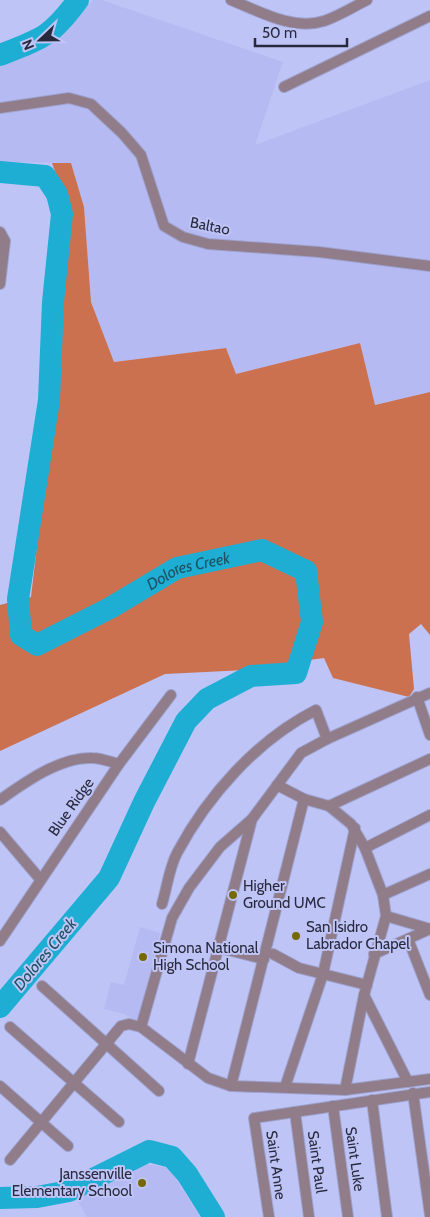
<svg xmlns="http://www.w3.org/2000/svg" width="430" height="1217" font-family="Cabin,sans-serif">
<rect width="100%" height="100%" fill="#bfc4f6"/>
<g fill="#b6baf3">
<path d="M93,0h9l181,62 -28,83 175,-65v312l-55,13 -16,-62 -123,31 -10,-26 -112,14 -23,-60 -7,-95 -13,-44 -71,-1v-104l53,-20 20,-15z"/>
<path d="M140,927l20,6 -23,89 -13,-8 -20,-5 7,-27 13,3z"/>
<path d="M146,1164l23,4 31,49h-113l-11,-19z"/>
</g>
<path fill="#cb7150" d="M52,163h19l13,44 7,95 23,60 112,-14 10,26 124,-31 15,62 55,-13v243l-9,-11 -12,10 5,55 -5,8 -76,-19 -9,-20 -15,2 -20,8 -124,6 -165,77v-146l31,-8 31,-264 4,-130z"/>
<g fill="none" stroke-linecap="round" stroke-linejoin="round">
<g stroke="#1eaed3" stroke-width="22">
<path d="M0,55c41,-16 51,-18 78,-55"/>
<path id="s1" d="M0,172l45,4 12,18 5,20 -9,88 -4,98 -31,199 3,36 16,10 73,-37 67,-40 85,-18 44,21 6,51 -16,51 -45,3 -44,23 -21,22 -42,81 -35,76 -109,129"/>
<path d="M0,1198l37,-1 32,-6 80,-40 23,6 15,17 27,43"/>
</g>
<g stroke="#9ea2cd" stroke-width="12">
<g id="street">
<path d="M231,0c28,11 62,31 93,21 15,-5 29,-14 43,-21"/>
<path d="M284,87l146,-71"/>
<path d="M0,108l69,-10 22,6 31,29 19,22 23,71 19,11 25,7 111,8 111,14"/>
<path d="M0,232l5,9 -5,43"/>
<path d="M417,697l13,38"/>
<path d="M277,785l27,14 25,7 22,18 14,24 18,47 3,21 -22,79 -19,95"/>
<path d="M0,800c25,-18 60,-43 92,-42 9,0 19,4 27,6"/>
<path d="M329,806l101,-47"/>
<path d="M0,832l40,47"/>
<path d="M365,848l65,-33"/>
<path d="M383,895l47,-21"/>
<path d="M162,904c5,-16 7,-36 15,-51 31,-58 80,-113 139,-143l11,29"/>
<path d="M386,916l44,13"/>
<path d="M408,939l22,56"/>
<path d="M0,941l119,-177 52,-69"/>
<path d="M220,948l44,11"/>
<path d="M273,954l26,14 68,17"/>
<path d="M374,954l56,-25"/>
<path d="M42,986l117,105"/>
<path d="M364,995l44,87"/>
<path d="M10,1027l109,95"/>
<path d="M141,1027l31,-109 17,-30 31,-41 32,-28 49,-66 26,-14 103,-46"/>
<path d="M188,1064l64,-245"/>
<path d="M0,1086l68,60"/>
<path d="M231,1086l73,-287"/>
<path d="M285,1087l38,-113 32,-146"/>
<path d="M413,1093l17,122"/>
<path d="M372,1100l15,117"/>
<path d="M333,1106l15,111"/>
<path d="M295,1112l14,105"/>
<path d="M10,1160l111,-134 8,-2 12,3 67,51 23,8 114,4 85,-11"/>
<path d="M269,1217l-15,-99 176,-26"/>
</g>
</g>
<use href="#street" stroke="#917c89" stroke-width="10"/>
</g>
<g fill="#766900" stroke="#bfc4f6" stroke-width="2">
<circle cx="233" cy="895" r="5"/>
<circle cx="296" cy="936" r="5"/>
<circle cx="143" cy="957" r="5"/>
<circle cx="142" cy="1183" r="5"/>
</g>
<g text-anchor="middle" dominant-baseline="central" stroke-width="4" stroke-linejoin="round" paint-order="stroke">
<g font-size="15" fill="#28293c" stroke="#bfc4f6">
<text transform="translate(210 226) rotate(11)">Baltao</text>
<text transform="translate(71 807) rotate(-55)">Blue Ridge</text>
<text transform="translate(355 1159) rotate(82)">Saint Luke</text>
<text transform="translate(317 1162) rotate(82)">Saint Paul</text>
<text transform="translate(276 1165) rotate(82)">Saint Anne</text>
</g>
<g font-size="15" fill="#28293c" stroke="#bfc4f6" text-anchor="start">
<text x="243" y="886">Higher<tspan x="243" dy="17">Ground UMC</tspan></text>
<text x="306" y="927">San Isidro<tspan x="306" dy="17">Labrador Chapel</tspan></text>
<text x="153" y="948">Simona National<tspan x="153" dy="17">High School</tspan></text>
<text x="132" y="1174" text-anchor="end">Janssenville<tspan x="132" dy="17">Elementary School</tspan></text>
</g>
<g font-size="16" font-style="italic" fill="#1d5262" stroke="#bfc4f6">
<text stroke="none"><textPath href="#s1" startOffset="700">Dolores Creek</textPath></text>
<text transform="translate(45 954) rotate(-50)">Dolores Creek</text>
</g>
</g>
<g transform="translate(40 40) rotate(248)" stroke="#bfc4f6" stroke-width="4" paint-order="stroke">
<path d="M0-4L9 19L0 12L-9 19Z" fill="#28293c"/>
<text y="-8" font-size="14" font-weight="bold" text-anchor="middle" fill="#28293c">N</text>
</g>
<path d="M255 38v8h92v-8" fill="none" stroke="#28293c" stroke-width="2.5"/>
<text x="262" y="38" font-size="15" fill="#28293c" stroke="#bfc4f6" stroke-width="4" paint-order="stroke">50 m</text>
</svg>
